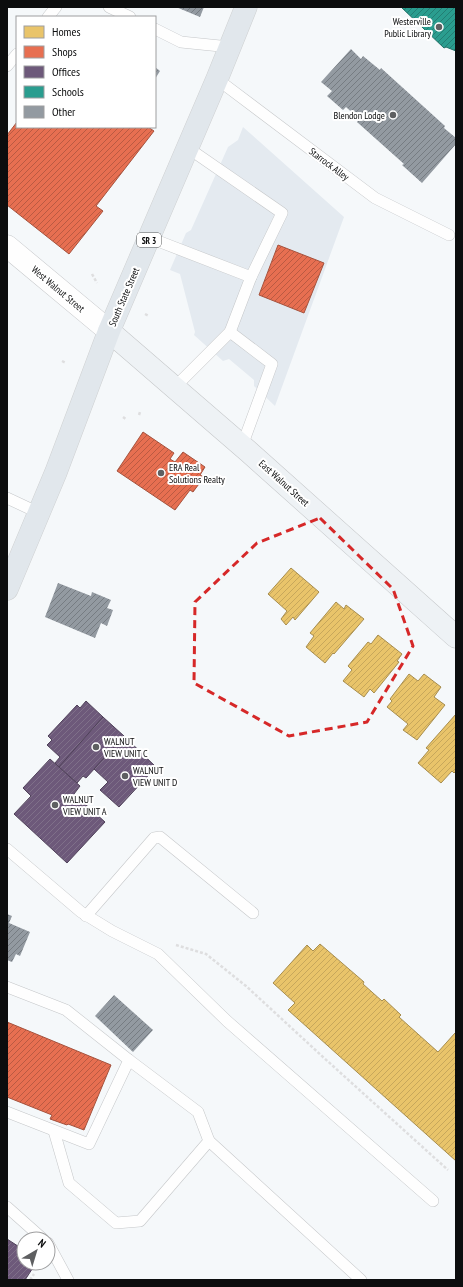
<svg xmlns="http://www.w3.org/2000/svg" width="463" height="1287" font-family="'PT Sans Narrow',sans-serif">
<defs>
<pattern id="homes-hatch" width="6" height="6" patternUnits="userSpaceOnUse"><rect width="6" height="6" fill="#e9c46a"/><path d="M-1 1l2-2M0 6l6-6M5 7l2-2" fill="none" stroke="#c7a75b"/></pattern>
<pattern id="shops-hatch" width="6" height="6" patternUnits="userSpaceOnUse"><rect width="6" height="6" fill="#e76f51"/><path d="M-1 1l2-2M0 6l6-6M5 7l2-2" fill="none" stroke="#ba5a42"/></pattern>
<pattern id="offices-hatch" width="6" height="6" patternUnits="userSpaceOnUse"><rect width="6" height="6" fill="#6d597a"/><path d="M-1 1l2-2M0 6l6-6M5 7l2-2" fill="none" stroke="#7f7089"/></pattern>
<pattern id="schools-hatch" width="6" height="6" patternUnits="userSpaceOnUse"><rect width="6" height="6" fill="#2a9d8f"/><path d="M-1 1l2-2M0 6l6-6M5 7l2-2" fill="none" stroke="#227e73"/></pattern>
<pattern id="building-hatch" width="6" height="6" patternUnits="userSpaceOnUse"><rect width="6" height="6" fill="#939aa1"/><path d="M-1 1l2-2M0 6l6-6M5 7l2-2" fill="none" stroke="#767c82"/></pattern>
</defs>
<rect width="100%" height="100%" fill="#f5f8fa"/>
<path fill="#e4eaf0" d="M243,127l101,90 -69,189 -21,-20v-6l-25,-21 -6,2 -29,-26 1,-3 -15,-58 -10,-4 16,-37 5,-3 37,-83 10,-7z"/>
<g fill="url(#homes-hatch)" stroke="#a78d4e">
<path d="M291,568l28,24 -24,28 -2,-3 -7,8 -5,-6 6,-8 -19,-17z"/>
<path d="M336,602l8,7 2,-4 18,14 -30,35 -1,-1 -8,10 -19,-16 8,-11 -4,-3z"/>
<path d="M378,635l24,19 -5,7 2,1 -25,31 -4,-4 -6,8 -21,-16 9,-11 -4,-4 20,-24 3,2z"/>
<path d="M409,674l9,7 6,-7 17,13 -7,10 11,8 -28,35 -14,-10 5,-6 -21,-17 5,-6 -2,-2z"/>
<path d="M456,714v57l-2,2 -2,-2 -11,12 -23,-20 11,-13 -3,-2z"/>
<path d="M320,944l44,38 -1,2 19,17 2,-2 17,16 -2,2 39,35 17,-19h1v128l-168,-151 7,-7 -22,-20 34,-38 6,6z"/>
</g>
<g fill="url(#shops-hatch)" stroke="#a5523d">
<path d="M17,122v5h131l6,4 -58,75 7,5 -34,43 -62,-49v-70z"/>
<path d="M278,245l46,18 -20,50 -45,-18z"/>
<path d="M143,432l31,21 -4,6 5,3 8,-10 22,15 -5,8 4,2 -11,15 -3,-2 -15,20 -58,-39z"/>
<path d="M7,1022l104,43 -27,65 -16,-6 -1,1 -17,-6 2,-4 -45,-18z"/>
</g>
<g fill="url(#offices-hatch)" stroke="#50425a">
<path d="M86,701l17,16 -44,50 -4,-4 5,-6 -13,-12 5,-5 -4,-4 29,-31 3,3z"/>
<path d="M103,717l21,19 -38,42 -3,-2 -6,7 -18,-16z"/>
<path d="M124,736l32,31 -37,40 -19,-17 8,-8 -14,-13z"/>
<path d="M50,759l30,27 -6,8 31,28 -38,41 -53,-49 17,-18 -8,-8z"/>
<path d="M7,1239l17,11v13h12l-11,17h-18z"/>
</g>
<path fill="url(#schools-hatch)" stroke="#217268" d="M401,7h55v44l-10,-4 -2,1z"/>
<g fill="url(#building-hatch)">
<path d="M176,7h28l-4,10z"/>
<path d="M351,49l10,10 2,-3 17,14 1,-2 64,58 -1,2 12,10v6l-34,39 -20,-18 2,-1 -47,-42 2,-3 -13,-12 -3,3 -16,-14 5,-5 -11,-9z"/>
<path d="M155,67l5,4 -5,8z"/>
<path d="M58,583l33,13 1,-4 19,8 -4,8 6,2 -6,16 -6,-3 -6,15 -50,-21z"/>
<path d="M7,914l5,2 -3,7 21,9 -10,24 -4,-2 -4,8 -5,-2z"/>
<path d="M114,995l39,35 -20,22 -38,-36z"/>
</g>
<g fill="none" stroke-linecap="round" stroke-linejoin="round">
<g stroke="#c5c7c9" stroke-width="12">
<g id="service">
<path d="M109,7l21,10"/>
<path d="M48,17l8,-10"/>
<path d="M155,29l26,13 49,5"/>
<path d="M7,66l10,-12"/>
<path d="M217,79l158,119 74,37"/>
<path d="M150,238l101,39 31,-64 -94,-65"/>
<path d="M230,332l21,-55"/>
<path d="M174,388l56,-56 42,32 -30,82"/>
<path d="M7,498l32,15"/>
<path d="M7,849l74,63 31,19 46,23 69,67 206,180"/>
<path d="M86,916l68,-78 6,-1 93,76"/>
<path d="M7,987l59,23 63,50 -40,84 -82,-32"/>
<path d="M54,1131l15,52 47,40 24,-2 69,-80 -11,-29 -69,-52"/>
<path d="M209,1141l152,139"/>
<path d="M7,1207l36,32"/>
<path d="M48,1243l20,37"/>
</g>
</g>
<g stroke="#c5c7c9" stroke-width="23">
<path id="minor" d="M7,246l102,85"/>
</g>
<g stroke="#c5c7c9" stroke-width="23">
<path id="secondary" d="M109,331l140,121 207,185"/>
</g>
<g stroke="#cfd1d2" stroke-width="23">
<path id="primary" d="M7,589l49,-117 53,-141 108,-252 29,-72"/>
</g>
<g stroke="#dededf" stroke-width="2.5" stroke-dasharray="3 2" stroke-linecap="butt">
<path d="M92,274l5,9"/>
<path d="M145,314l4,2"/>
<path d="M62,361l4,2"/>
<path d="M139,415l1,-3"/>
<path d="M123,417l4,3"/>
<path d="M176,945l30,9 40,32 77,71 125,113"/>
<path d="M30,1280l4,-6"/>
</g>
<use href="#service" stroke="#fefefe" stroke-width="11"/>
<use href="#minor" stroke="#fefefe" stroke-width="22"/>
<use href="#secondary" stroke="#eef2f5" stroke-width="22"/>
<use href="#primary" stroke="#e1e7ec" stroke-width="22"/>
</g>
<path fill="none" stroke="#d62828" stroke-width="3" stroke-dasharray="8 5" stroke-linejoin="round" d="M320,518l73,71 20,57 -46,76 -78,14 -95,-53 1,-81 62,-59z"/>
<g fill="#5e5f61" stroke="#fff" stroke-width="1.5">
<circle cx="439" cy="27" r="4"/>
<circle cx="393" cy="115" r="4"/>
<circle cx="161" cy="473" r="4"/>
<circle cx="96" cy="747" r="4"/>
<circle cx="125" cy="776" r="4"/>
<circle cx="55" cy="805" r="4"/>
</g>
<g text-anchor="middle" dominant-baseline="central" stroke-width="4" stroke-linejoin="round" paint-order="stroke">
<rect fill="#fff" stroke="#555656" stroke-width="1" x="137" y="233" width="24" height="14" rx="3"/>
<g font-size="9" font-weight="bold" fill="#0c0d0e">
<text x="149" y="240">SR 3</text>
</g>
<g font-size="10" fill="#0c0d0e" stroke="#fff" text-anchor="start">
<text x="431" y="21" text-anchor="end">Westerville<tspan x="431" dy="12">Public Library</tspan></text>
<text x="385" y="115" text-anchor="end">Blendon Lodge</text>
<text x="169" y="467">ERA Real<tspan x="169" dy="12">Solutions Realty</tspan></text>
<text x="104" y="741">WALNUT<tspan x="104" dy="12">VIEW UNIT C</tspan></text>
<text x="133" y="770">WALNUT<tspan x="133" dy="12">VIEW UNIT D</tspan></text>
<text x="63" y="799">WALNUT<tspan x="63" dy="12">VIEW UNIT A</tspan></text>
</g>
<g font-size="10" fill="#0c0d0e" stroke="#fff">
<text transform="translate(329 164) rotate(37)">Starrock Alley</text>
<text transform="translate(58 289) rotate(40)">West Walnut Street</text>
<text transform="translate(124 297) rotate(-67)">South State Street</text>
<text transform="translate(284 483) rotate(42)">East Walnut Street</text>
</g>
</g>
<rect width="463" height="1287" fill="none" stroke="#0c0d0e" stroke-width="16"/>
<rect x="16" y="16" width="140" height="112" fill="#ffffff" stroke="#9e9e9f"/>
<rect x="24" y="26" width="20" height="12" fill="#e9c46a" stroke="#9e9e9f"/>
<text x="52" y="36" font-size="12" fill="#0c0d0e">Homes</text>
<rect x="24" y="46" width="20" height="12" fill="#e76f51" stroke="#9e9e9f"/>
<text x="52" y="56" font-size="12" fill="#0c0d0e">Shops</text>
<rect x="24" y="66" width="20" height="12" fill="#6d597a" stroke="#9e9e9f"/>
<text x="52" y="76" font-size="12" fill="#0c0d0e">Offices</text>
<rect x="24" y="86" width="20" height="12" fill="#2a9d8f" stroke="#9e9e9f"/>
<text x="52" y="96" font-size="12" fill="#0c0d0e">Schools</text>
<rect x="24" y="106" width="20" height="12" fill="#939aa1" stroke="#9e9e9f"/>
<text x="52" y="116" font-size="12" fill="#0c0d0e">Other</text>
<g transform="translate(36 1251) rotate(38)"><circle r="19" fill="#ffffff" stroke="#9e9e9f"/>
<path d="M0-3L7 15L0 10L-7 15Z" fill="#5e5f61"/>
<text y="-6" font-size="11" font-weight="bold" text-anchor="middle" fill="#0c0d0e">N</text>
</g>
</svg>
